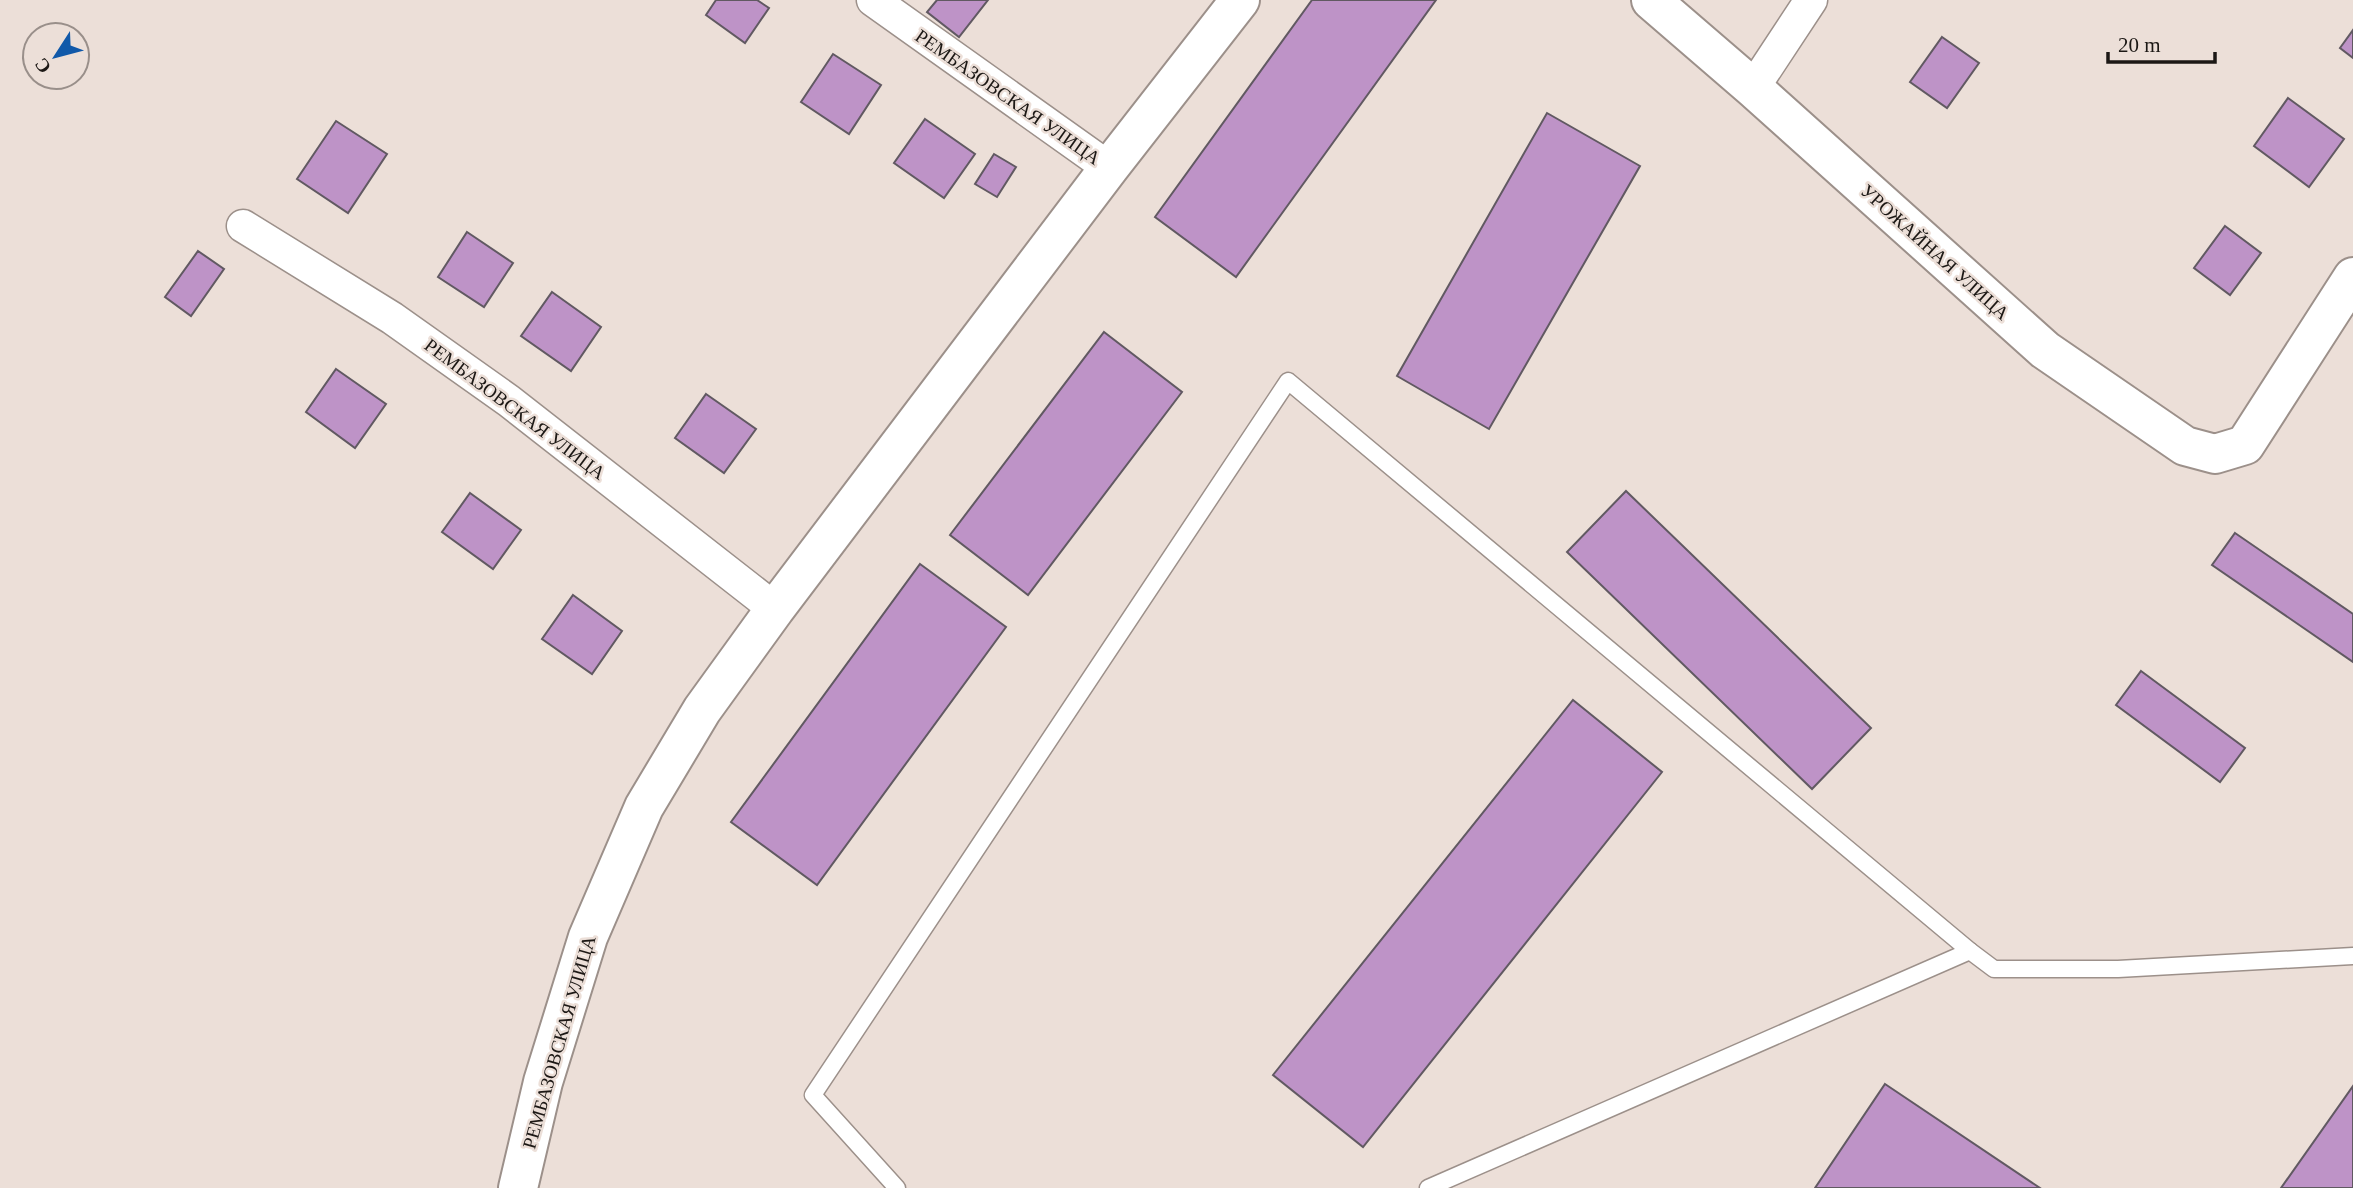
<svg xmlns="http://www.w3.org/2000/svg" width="2353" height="1188" font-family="Georgia,serif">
<rect width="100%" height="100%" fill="#ecdfd8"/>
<g fill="#be93c7" stroke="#615962" stroke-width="2">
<path d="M716,0h41l12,8 -24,35 -39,-28z"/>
<path d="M937,0h51l-29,37 -32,-25z"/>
<path d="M1312,0h124l-200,277 -81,-60z"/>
<path d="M2353,30v28l-13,-10z"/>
<path d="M1942,37l37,26 -32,45 -37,-26z"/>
<path d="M833,54l48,31 -32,49 -48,-32z"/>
<path d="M2288,98l56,41 -35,48 -55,-41z"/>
<path d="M1547,113l93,53 -151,263 -92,-53z"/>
<path d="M925,119l50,35 -31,44 -50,-35z"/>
<path d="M336,121l51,33 -39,59 -51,-34z"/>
<path d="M994,154l22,13 -19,30 -22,-13z"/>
<path d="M2225,226l36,27 -31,42 -36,-27z"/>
<path d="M467,232l46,31 -29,44 -46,-30z"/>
<path d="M198,251l26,18 -33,47 -26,-19z"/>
<path d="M552,292l49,35 -30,44 -50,-35z"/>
<path d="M1104,332l78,60 -154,203 -78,-60z"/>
<path d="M336,369l50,35 -31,44 -49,-36z"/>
<path d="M706,394l50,35 -32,44 -49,-35z"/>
<path d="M1626,491l245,237 -59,61 -245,-237z"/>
<path d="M470,493l51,37 -28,39 -51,-37z"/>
<path d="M2235,533l118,81v48l-141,-97z"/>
<path d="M920,564l86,63 -189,258 -86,-63z"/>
<path d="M573,595l49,36 -30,43 -50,-35z"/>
<path d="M2141,671l104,77 -25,34 -104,-77z"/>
<path d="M1573,700l89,72 -299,375 -90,-72z"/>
<path d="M1885,1084l155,104h-225z"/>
<path d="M2353,1086v102h-72z"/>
</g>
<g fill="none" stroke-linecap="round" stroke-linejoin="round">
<g stroke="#9c908a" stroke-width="19">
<g id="service">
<path d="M897,1188l-84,-93 475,-714 682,570"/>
<path d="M1428,1188l542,-237 24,18h124l235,-13"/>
</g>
</g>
<g stroke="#9c908a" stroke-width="35">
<g id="minor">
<path d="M873,0l236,168"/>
<path d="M1753,88l58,-88"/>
<path d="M243,226l149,92 117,83 266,208"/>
</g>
</g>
<g stroke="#9c908a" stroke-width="42">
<g id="tertiary">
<path d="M1651,0l102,88 292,262 140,96 30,8 30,-9 108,-168"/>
<path d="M518,1188l25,-106 45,-145 56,-130 58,-97 73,-101 334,-441 131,-168"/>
</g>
</g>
<use href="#service" stroke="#fff" stroke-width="16"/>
<use href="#minor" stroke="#fff" stroke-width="32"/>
<use href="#tertiary" stroke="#fff" stroke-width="38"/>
</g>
<g text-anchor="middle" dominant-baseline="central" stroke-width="5" stroke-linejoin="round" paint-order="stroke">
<g font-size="19" fill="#1c1815" stroke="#ecdfd8">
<text transform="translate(1008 97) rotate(35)">РЕМБАЗОВСКАЯ УЛИЦА</text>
<text transform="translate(1935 252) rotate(42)">УРОЖАЙНАЯ УЛИЦА</text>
<text transform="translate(515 409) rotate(37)">РЕМБАЗОВСКАЯ УЛИЦА</text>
<text transform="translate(559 1042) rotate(-74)">РЕМБАЗОВСКАЯ УЛИЦА</text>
</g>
</g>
<g transform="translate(56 56) rotate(234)"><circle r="33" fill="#ecdfd8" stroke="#998f8a" stroke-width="2"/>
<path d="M0-5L12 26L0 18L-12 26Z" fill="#1159a9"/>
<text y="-10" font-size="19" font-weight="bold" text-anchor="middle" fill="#1c1815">С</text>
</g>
<path d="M2108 52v10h107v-10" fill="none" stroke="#1c1815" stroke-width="3.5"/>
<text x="2118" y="52" font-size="21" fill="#1c1815" stroke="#ecdfd8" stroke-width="5" paint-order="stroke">20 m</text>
</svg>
